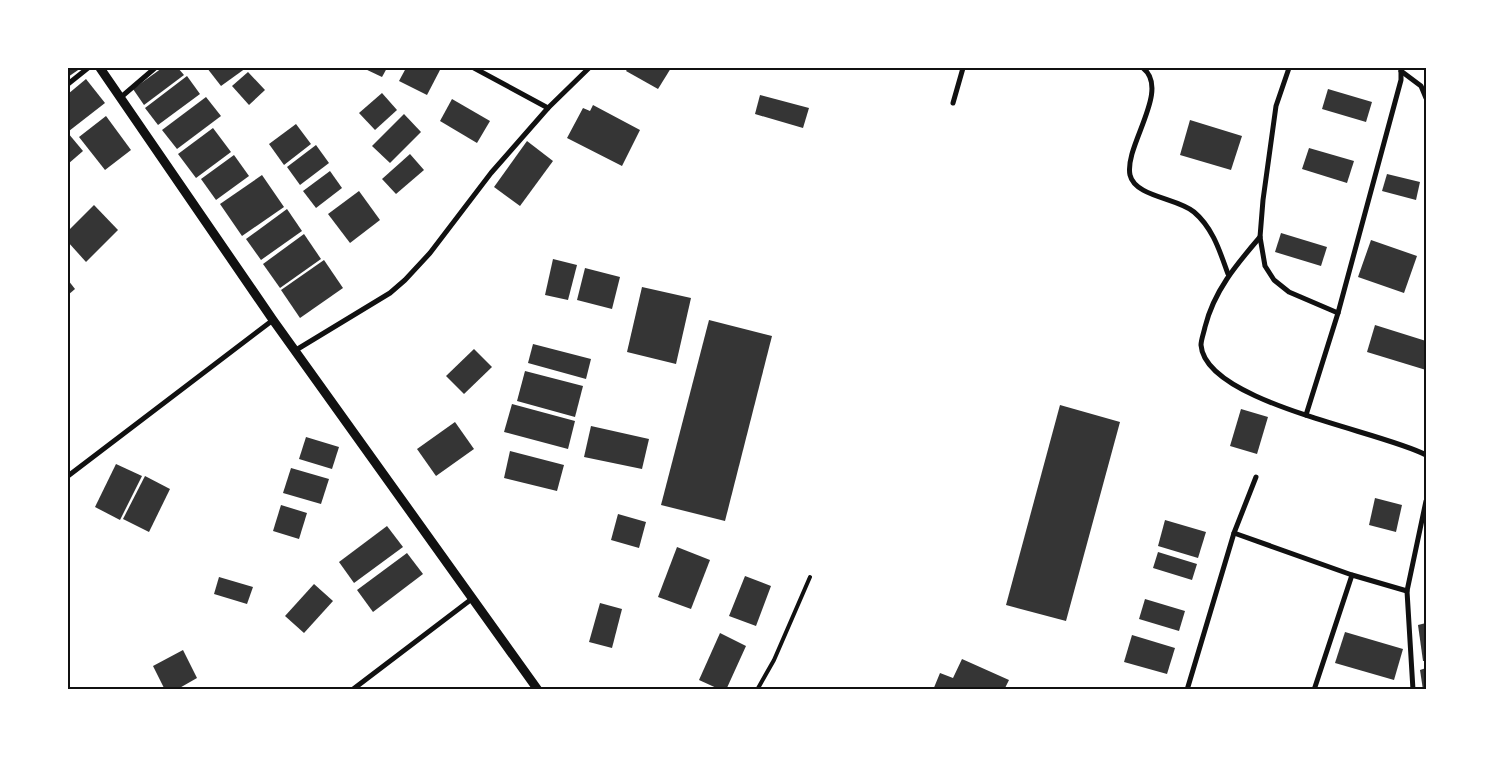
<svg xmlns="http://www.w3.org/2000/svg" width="1494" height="757" font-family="Mulish,sans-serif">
<rect width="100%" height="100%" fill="#fff"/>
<g fill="#353535">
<path d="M68,68h13l-13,9z"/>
<path d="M162,68h16l6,7 -40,30 -11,-16z"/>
<path d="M207,68h39l-25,18z"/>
<path d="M363,68h24l-5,9z"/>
<path d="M406,68h35l-14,27 -28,-14z"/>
<path d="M628,68h43l-13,21 -32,-18z"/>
<path d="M248,72l17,18 -16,15 -17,-19z"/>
<path d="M187,76l13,18 -42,31 -13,-17z"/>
<path d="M86,79l19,24 -36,28 -1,-37z"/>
<path d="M1328,89l44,13 -6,20 -44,-13z"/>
<path d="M382,93l15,17 -22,20 -16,-17z"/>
<path d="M760,95l49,13 -6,20 -48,-14z"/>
<path d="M206,97l15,19 -44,33 -15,-19z"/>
<path d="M452,99l38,22 -13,22 -37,-22z"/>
<path d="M593,105l47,25 -18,36 -55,-28 16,-30 7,3z"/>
<path d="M404,114l17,18 -31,31 -18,-17z"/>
<path d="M106,116l25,34 -26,20 -26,-33z"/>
<path d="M1190,120l52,16 -11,34 -51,-15z"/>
<path d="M296,124l15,20 -27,21 -15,-21z"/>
<path d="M213,128l18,24 -35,26 -18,-24z"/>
<path d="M68,133l15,18 -15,13z"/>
<path d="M527,141l26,20 -33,45 -26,-19z"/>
<path d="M316,145l13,18 -29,22 -13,-18z"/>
<path d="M1309,148l45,13 -7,22 -45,-14z"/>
<path d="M410,154l14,16 -28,24 -14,-15z"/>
<path d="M234,155l15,21 -33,24 -15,-21z"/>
<path d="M330,171l12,17 -26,20 -13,-17z"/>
<path d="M1387,174l33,8 -4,18 -34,-9z"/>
<path d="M262,175l22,32 -42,29 -22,-32z"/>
<path d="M359,191l21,29 -30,23 -22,-29z"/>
<path d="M94,205l24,25 -32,32 -18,-20v-11z"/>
<path d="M287,209l15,22 -41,29 -15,-21z"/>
<path d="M1281,233l46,14 -6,19 -46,-14z"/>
<path d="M304,234l17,25 -41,29 -17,-24z"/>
<path d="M1371,240l46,16 -13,37 -46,-16z"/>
<path d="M553,259l24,6 -9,35 -23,-5z"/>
<path d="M324,260l19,28 -43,30 -19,-28z"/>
<path d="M585,268l35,9 -8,32 -35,-9z"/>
<path d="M68,280l7,9 -7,6z"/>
<path d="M642,287l49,11 -15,66 -49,-12z"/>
<path d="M709,320l63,16 -47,185 -64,-16z"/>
<path d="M1375,325l51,16v29l-59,-18z"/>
<path d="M533,344l58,15 -5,20 -58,-16z"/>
<path d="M474,349l18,18 -28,27 -18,-18z"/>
<path d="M525,371l58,15 -8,31 -58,-16z"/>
<path d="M512,404l63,17 -7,28 -64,-17z"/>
<path d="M1060,405l60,17 -54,199 -60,-16z"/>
<path d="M1241,409l27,8 -11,37 -27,-8z"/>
<path d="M455,422l19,27 -38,27 -19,-27z"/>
<path d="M591,426l58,13 -7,30 -58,-12z"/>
<path d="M306,437l33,10 -7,22 -33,-10z"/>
<path d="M510,451l54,14 -7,26 -53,-13z"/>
<path d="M116,464l26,12 -22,44 -25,-13z"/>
<path d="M291,468l38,11 -8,25 -38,-11z"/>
<path d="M145,476l25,13 -21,43 -26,-13z"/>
<path d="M1375,498l27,7 -6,27 -27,-7z"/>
<path d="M281,505l26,8 -8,26 -26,-8z"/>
<path d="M618,514l28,8 -7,26 -28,-8z"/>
<path d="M1165,520l41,12 -8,26 -40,-12z"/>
<path d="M387,526l16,21 -49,36 -15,-21z"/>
<path d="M677,547l33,13 -19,49 -33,-12z"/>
<path d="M1158,552l39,12 -5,16 -39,-12z"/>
<path d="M407,553l16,21 -50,38 -16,-22z"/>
<path d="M745,576l26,10 -15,40 -27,-10z"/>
<path d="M219,577l34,10 -6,17 -33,-10z"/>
<path d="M314,584l19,17 -29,32 -19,-17z"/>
<path d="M1145,599l40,12 -6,20 -40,-12z"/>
<path d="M600,603l22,6 -10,39 -23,-6z"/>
<path d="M1426,623v38h-3l-5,-36z"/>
<path d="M1345,632l58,17 -9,31 -59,-17z"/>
<path d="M720,633l26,13 -20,44h-5l-22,-10z"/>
<path d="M1132,635l43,13 -8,26 -43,-12z"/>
<path d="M183,650l14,28 -21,12h-11l-12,-24z"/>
<path d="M962,659l47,21 -5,10h-71l7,-17 13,5z"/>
<path d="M1426,668v22h-3l-3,-20z"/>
</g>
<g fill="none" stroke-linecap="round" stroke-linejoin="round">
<path stroke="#111" stroke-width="4" d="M757,690l17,-30 36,-83"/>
<g stroke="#111" stroke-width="5">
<path d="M474,68l74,40"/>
<path d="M1143,68c28,22 -19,78 -13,107 5,22 48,23 64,37 19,16 26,40 34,62"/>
<path d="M1289,68l-13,38 -13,94 -3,37 5,29 9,14 15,12 49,21 -32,102"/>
<path d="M1401,71l20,15 5,12"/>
<path d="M68,84l20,-16"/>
<path d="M120,98l35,-30"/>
<path d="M953,103l10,-35"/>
<path d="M1260,237c-24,28 -46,54 -55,90 -1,5 -4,13 -4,18 4,58 181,86 225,110"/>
<path d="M1338,313l63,-233v-12"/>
<path d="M296,350l94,-57 15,-13 25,-27 61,-80 57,-65 41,-40"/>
<path d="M68,476l205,-156"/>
<path d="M1234,533l118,42 55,16"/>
<path d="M352,690l121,-92"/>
<path d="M1187,690l47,-157 22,-56"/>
<path d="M1314,690l38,-115"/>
<path d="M1413,690l-6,-99 19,-90"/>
</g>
<path stroke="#111" stroke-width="9" d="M100,68l173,252 265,370"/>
</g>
<rect width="1494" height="757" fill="none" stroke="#ffffff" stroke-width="138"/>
<rect x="69" y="69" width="1356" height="619" fill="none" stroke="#111" stroke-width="2"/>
</svg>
